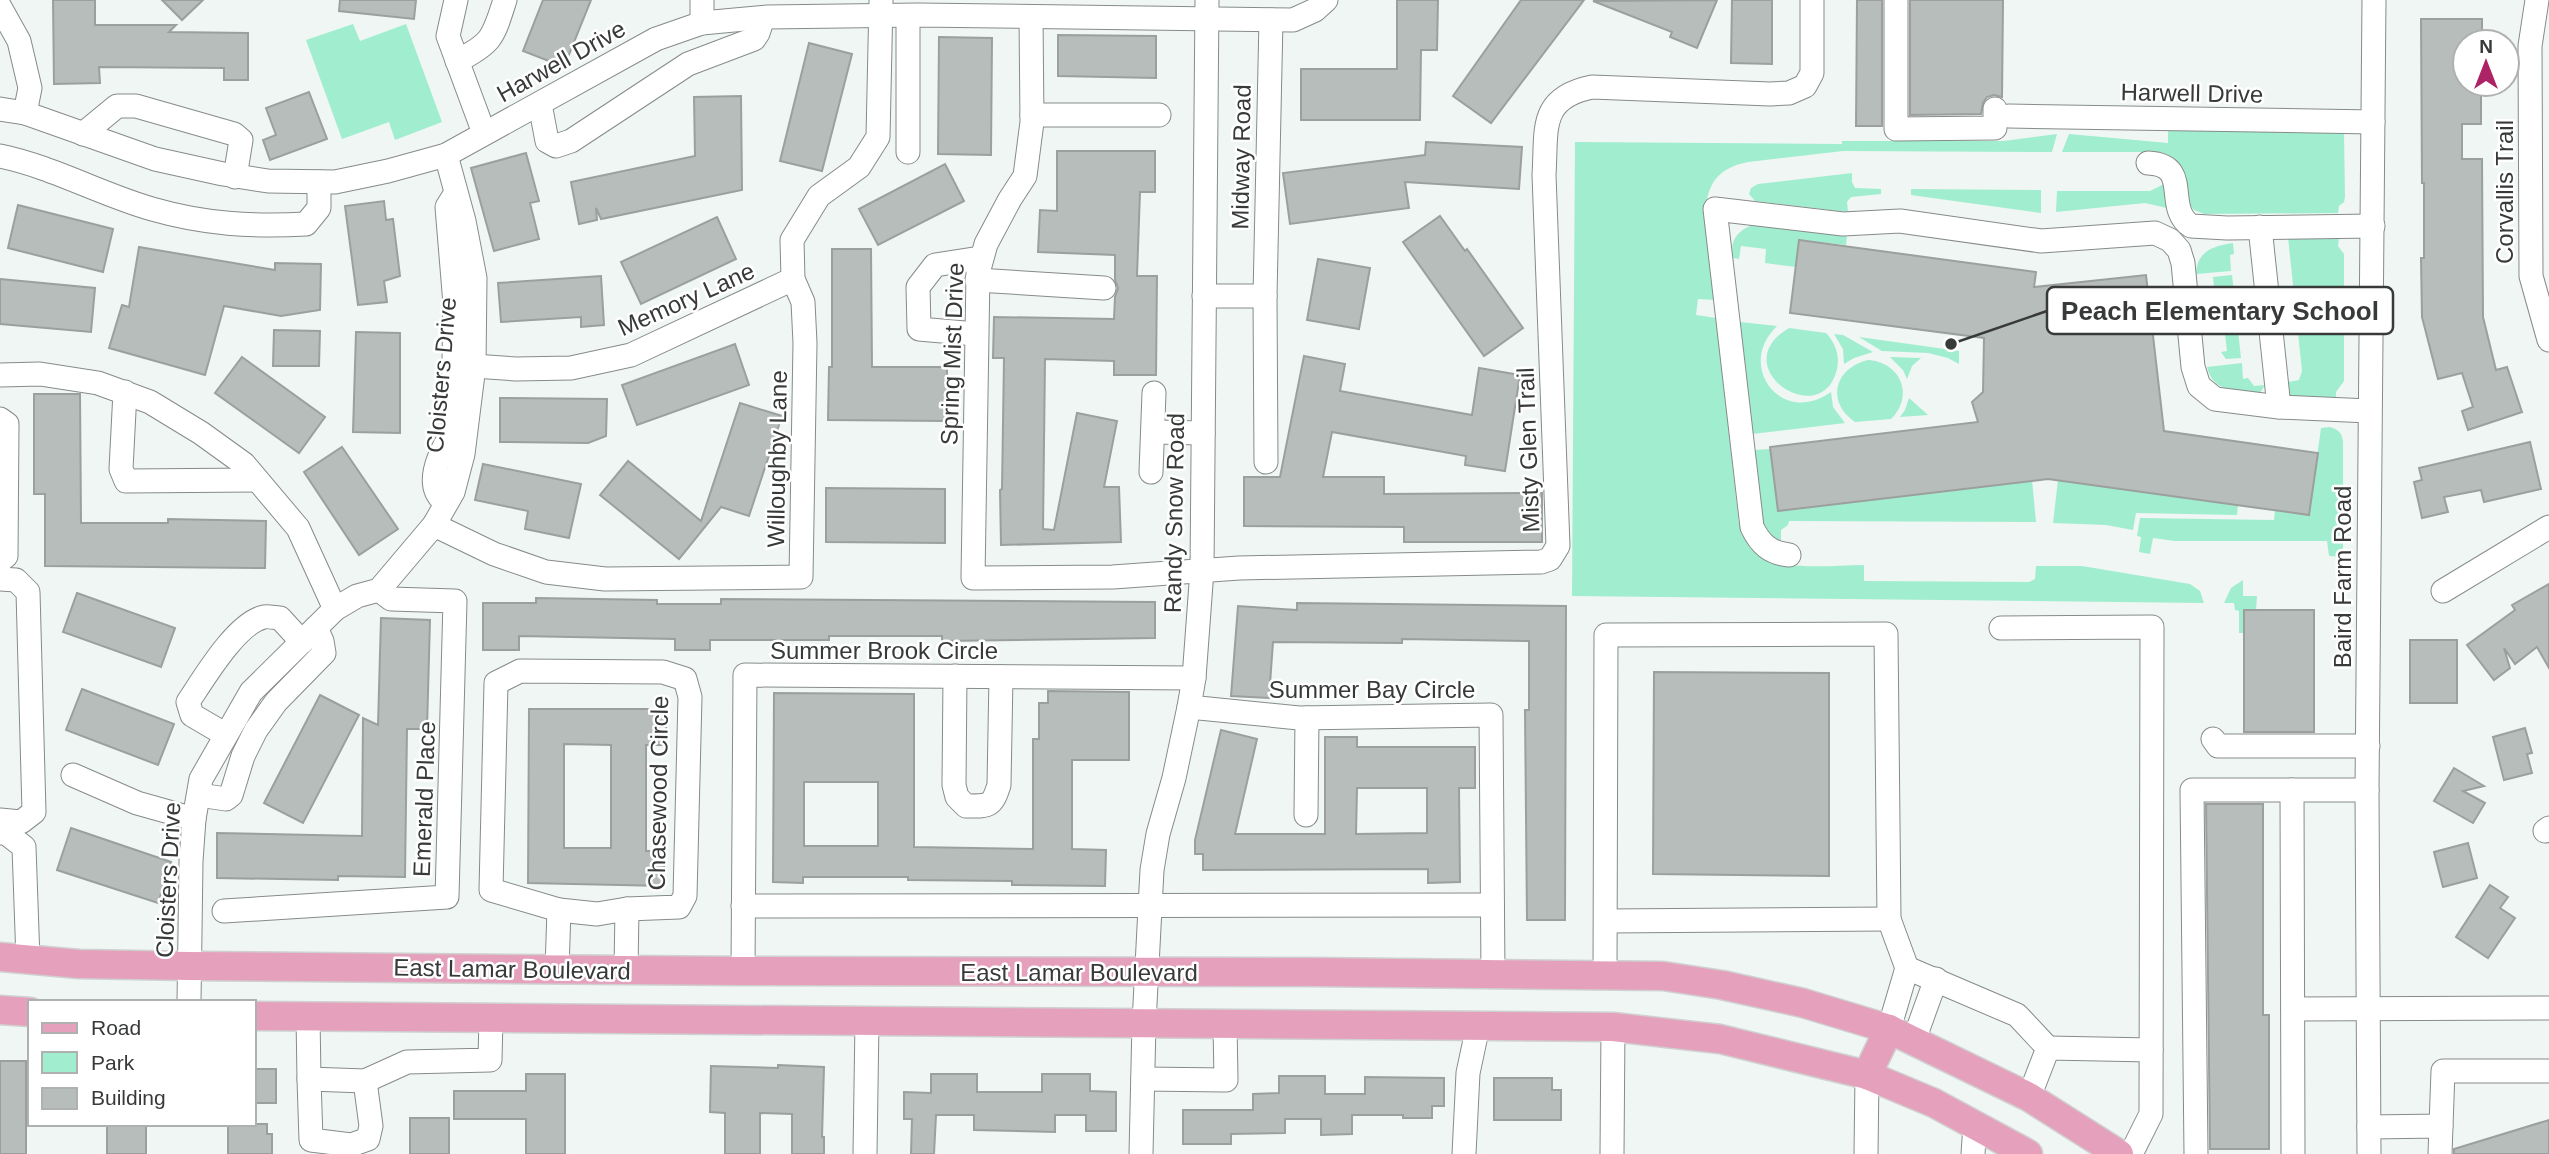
<svg xmlns="http://www.w3.org/2000/svg" width="2549" height="1154" font-family="Arial,sans-serif">
<rect width="100%" height="100%" fill="#eff6f3"/>
<g fill="#a1edd0">
<path d="M353,24l7,17 46,-17 36,98 -47,18 -6,-18 -47,17 -36,-99z"/>
<path d="M2168,128l172,3 4,3 1,63 -1,5 -5,4 -1,7 -134,1 -10,-4 -4,-5c-9,-23 2,-43 -30,-53h-98l7,-18 99,9z"/>
<path d="M2057,134l-5,18 -209,-1 -95,11c-47,9 -44,44 -40,83 2,18 4,37 6,55l-16,-1 -2,16 20,3 23,206c17,54 79,41 125,41v16l165,1 6,-3 1,-13h46l108,18 10,7 4,12 -632,-7 3,-454 267,2v-3h162z"/>
<path d="M1852,173v9l3,6 26,1v5l-30,3 -4,5 1,10 -93,-11 -6,-7 2,-6 7,-4z"/>
<path d="M2164,184l3,24 -22,-5 -89,9 1,-21h93z"/>
<path d="M1911,189l130,1v23l-130,-18z"/>
<path d="M1755,224l92,12 -1,9 -46,-5 -4,27 -31,-4 1,-14 -25,-3 -2,13 -6,-1c-4,-18 5,-28 22,-34z"/>
<path d="M2288,237l51,1 -1,8 6,8v127l-8,11v6h-45l-3,-5v-11l11,-2 3,-9z"/>
<path d="M2233,243l1,11 -4,1 1,16 -35,3c1,-23 17,-28 37,-31z"/>
<path d="M2232,275l9,83 -15,1 -5,-7 6,-1 -3,-25h-6l-5,-49z"/>
<path d="M1740,322l37,4c-42,40 5,101 54,66l2,15 12,16 -93,11z"/>
<path d="M1789,328l37,5c9,10 14,22 11,36 -15,64 -114,-2 -48,-41z"/>
<path d="M1834,334l9,1 30,17 -19,6 -10,6 -1,-15z"/>
<path d="M1859,337l100,14v13l-11,-6 -20,-5 -46,-2z"/>
<path d="M1890,357l31,1 -9,8 -5,13 -4,-9z"/>
<path d="M1868,360c32,2 47,35 23,59l-36,3c-30,-21 -20,-54 13,-62z"/>
<path d="M2242,363l1,16 5,-1 6,8 11,-1 -5,8c-22,-2 -47,0 -53,-26z"/>
<path d="M1909,398l19,17 -28,2 5,-7z"/>
<path d="M2330,427c9,3 12,6 13,15v115l-14,-1 -2,-15h-152l-22,-3 -3,16 -11,-2 2,-15 -4,-1 3,-18 134,2 1,-10 34,5 12,-87z"/>
<path d="M1771,449l261,31 4,42 -247,-1 -1,4 -7,5v11l-10,-5 -9,-11 -8,-75z"/>
<path d="M2058,480l180,25 -1,10 -101,-2 -3,17 -27,-5 -53,-2z"/>
<path d="M2243,580v16h14l-1,14h-12v23h-5v-22l-4,-1 -1,-7h-10l7,-15z"/>
</g>
<g fill="#b7bdba" stroke="#9ba09e" stroke-width="2" fill-rule="evenodd">
<path d="M53,0h42v25h81l-7,7 79,1v47h-24v-12l-125,-1 1,16 -46,1z"/>
<path d="M162,0h41l-21,20z"/>
<path d="M340,0h76l-2,19 -75,-8z"/>
<path d="M543,0h48l-27,67 -41,-16z"/>
<path d="M1397,0h41l-1,50h-16l-1,70h-119v-51h96z"/>
<path d="M1521,0h63l-93,123 -38,-27z"/>
<path d="M1717,0l-20,48 -27,-11 2,-5 -79,-31z"/>
<path d="M1732,0h40v64l-41,-1z"/>
<path d="M1857,0h25v126h-26z"/>
<path d="M1910,0h93l-1,97 -8,-2 -7,2 -4,6 -2,11 -71,1z"/>
<path d="M2421,19h61v23h-17v42h16v40h-19v35h20l1,158 13,53 11,-3 15,45 -54,18 -6,-19 11,-4 -11,-34 -24,6 -16,-62 -1,-59h3v-75h-2z"/>
<path d="M1058,35l98,1v42l-98,-2z"/>
<path d="M939,37l53,1 -1,117 -53,-1z"/>
<path d="M809,43l43,11 -30,117 -42,-10z"/>
<path d="M309,92l18,47 -57,21 -7,-20 13,-5 -10,-27z"/>
<path d="M741,96l1,94 -141,29 -5,-11 1,12 -18,4 -8,-42 124,-26 -1,-59z"/>
<path d="M1426,142l96,5 -3,42 -114,-7 4,26 -119,16 -7,-51 142,-18z"/>
<path d="M1057,151h98v41h-15l-3,84h20l-1,99h-42v-14l-69,-2 -2,170 11,1 23,-117 40,8 -13,66h15l2,55 -120,3 -1,-55 2,-1 2,-131h-11l1,-41 120,2 1,-22 3,-9 -3,-8v-25l-77,-3 2,-42 17,1z"/>
<path d="M526,153l13,48 -9,2 9,36 -45,12 -23,-83z"/>
<path d="M945,164l19,37 -86,44 -19,-36z"/>
<path d="M384,201l2,19 7,-1 7,57 -16,5 3,21 -29,3 -13,-99z"/>
<path d="M18,205l95,24 -10,43 -95,-24z"/>
<path d="M1440,216l25,35 2,-2 56,79 -39,28 -81,-114z"/>
<path d="M717,217l19,42 -95,45 -20,-42z"/>
<path d="M1799,240l237,32 -2,15 112,-12 18,156 154,22 -9,62 -261,-36 -270,32 -8,-64 208,-25 -6,-20 11,-10 1,-54 -194,-25z"/>
<path d="M139,247l136,23v-7l46,1 -1,46 -39,6 -57,-10 -19,69 -96,-27 13,-43 7,2z"/>
<path d="M832,249h39l1,118h75v54l-119,-1 1,-53h3z"/>
<path d="M1318,259l52,9 -11,61 -52,-9z"/>
<path d="M601,276l3,49 -23,2v-10l-80,5 -3,-39z"/>
<path d="M0,279l95,9 -4,44 -91,-8z"/>
<path d="M274,330l46,1 -1,35h-46z"/>
<path d="M356,332l44,1v100l-47,-1z"/>
<path d="M735,344l14,41 -112,40 -15,-40z"/>
<path d="M1304,356l41,8 -5,27 132,24 7,-47 41,7 -15,96 -40,-6 1,-9 -134,-24 -9,45h61v17l158,-1v49h-138v-15l-160,-1v-49h36z"/>
<path d="M242,357l83,60 -26,36 -84,-60z"/>
<path d="M34,394h46l1,129h87v-4l98,2 -1,47 -220,-2v-72h-11z"/>
<path d="M500,398l107,1 -1,37 -18,7 -88,-1z"/>
<path d="M740,403l42,13 -33,100 -28,-9 -42,52 -79,-64 28,-34 73,60z"/>
<path d="M2530,442l11,47 -57,13 -3,-12 -37,7 4,15 -26,6 -8,-36 8,-2 -3,-12z"/>
<path d="M342,447l56,82 -39,26 -55,-83z"/>
<path d="M483,464l98,20 -12,54 -44,-9 3,-18 -53,-11z"/>
<path d="M826,488l119,1v54l-119,-1z"/>
<path d="M2549,584v84l-12,-21 -22,17 -11,-16 6,20 -16,12 -27,-35 48,-35 -3,-5z"/>
<path d="M77,593l98,35 -14,39 -98,-35z"/>
<path d="M536,598l121,2v4h64v-5l434,3v36l-213,3v-5h-113v4h-119v10h-35v-11l-156,-3v14h-36v-47h53z"/>
<path d="M1297,603l269,3 -1,314h-38l-2,-210h4v-69l-127,-2v4l-129,-1 -4,56 -38,-2 7,-90 59,4z"/>
<rect x="2244" y="610" width="70" height="122"/>
<path d="M381,618l49,2 -3,109h-20l-2,148 -67,-1v4l-121,-2v-45l145,3 1,-118 15,7z"/>
<rect x="2410" y="640" width="47" height="63"/>
<path d="M1654,672l175,1v203l-176,-2z"/>
<path d="M82,689l92,35 -16,41 -92,-35z"/>
<path d="M1048,691l81,1v68h-57v89l34,1 -1,36 -93,-1v-4l-104,-1v-3h-105v6l-30,-1 1,-189 140,1v153l119,2v-110h6v-36h9zM804,782h74v64h-74z"/>
<path d="M320,695l39,20 -56,108 -39,-20z"/>
<path d="M529,709h137v36h-20v106h18v35l-136,-3zM564,744l47,1v103h-47z"/>
<path d="M2525,728l7,25 -5,1 5,19 -28,7 -11,-43z"/>
<path d="M1221,730l36,9 -22,95h90v-97h32v10h118v41h-16l1,94 -32,1v-14l-225,1v-16h-8v-14zM1357,788h70v45l-71,1z"/>
<path d="M2454,768l30,18 -21,5 22,12 -12,20 -39,-22z"/>
<path d="M2206,804h57v211h6v134h-59z"/>
<path d="M71,828l100,34 -13,41 -101,-33z"/>
<path d="M2468,843l9,35 -34,9 -9,-35z"/>
<path d="M2490,885l18,12 -8,11 15,10 -27,40 -32,-21z"/>
<rect x="0" y="1061" width="26" height="93"/>
<path d="M778,1065l46,2 -2,70h2v17h-32v-40l-32,-1v41h-35v-41l-15,-1 1,-46 67,2z"/>
<rect x="254" y="1069" width="22" height="34"/>
<path d="M526,1074h39v80h-39v-35h-72v-28h72z"/>
<path d="M931,1074h46v18h65v-18h48v17l26,1v39h-30v-16h-31v17l-81,-2v-15h-38l-2,39h-23l1,-35h-8v-27l27,1z"/>
<path d="M1279,1076h46v18h40v-17l79,1v28h-12v12h-29v-3h-51v19l-31,1v-16h-36v14l-54,1v10h-48v-34h70v-16l26,-1z"/>
<path d="M1494,1078h58v12h9v30h-67z"/>
<rect x="410" y="1118" width="39" height="36"/>
<path d="M2549,1120v34h-95v-5z"/>
<rect x="107" y="1124" width="39" height="30"/>
<path d="M228,1124h39v10h5v20h-44z"/>
</g>
<g fill="none" stroke-linecap="round" stroke-linejoin="round">
<g stroke="#868b89" stroke-width="25">
<g id="minor">
<path d="M456,0l-8,36 36,97"/>
<path d="M702,0v23"/>
<path d="M1896,0v129l99,-1v-19"/>
<path d="M2537,0l-7,46 1,230 18,64"/>
<path d="M0,7l19,34 11,47 -5,25"/>
<path d="M908,16v136"/>
<path d="M1031,17l1,105 -7,54 -15,23 -24,45 -8,29 -5,305 140,-1 126,-9 302,-6 9,-3 8,-13 -14,-371c3,-45 -6,-77 48,-88l178,7 19,-1 16,-7 7,-13v-73"/>
<path d="M457,61c36,-18 36,-24 48,-61"/>
<path d="M540,104l7,37 9,5 15,-5 117,-77 66,-25 4,-6 5,-15"/>
<path d="M0,109l25,4 130,46 68,15 45,7 67,1 53,-11 58,-16 210,-116 46,-16 65,-6 151,-2 375,5 22,-10 11,-10"/>
<path d="M1032,115h127"/>
<path d="M2009,116l364,6"/>
<path d="M83,134l34,-28h19l98,28 7,6 -6,37"/>
<path d="M0,156c53,11 100,38 152,53 52,15 100,18 154,15l13,-16v-26"/>
<path d="M2148,163c45,2 15,44 43,63l36,2 146,-2"/>
<path d="M454,196l-7,11 8,97 -2,111 1,15 9,2"/>
<path d="M2260,227l19,180 90,4"/>
<path d="M977,280l127,8"/>
<path d="M1204,296h61l1,166"/>
<path d="M1265,296l6,-276"/>
<path d="M976,334l-57,-5 -1,-42 17,-22 45,-7"/>
<path d="M474,366l42,3 55,-1 60,-13 162,-76"/>
<path d="M0,375l40,-1 58,9 52,19 51,31 43,31 54,64 37,81"/>
<path d="M125,392l-4,77 5,12 131,-1"/>
<path d="M0,419l7,5 -1,132 -6,5"/>
<path d="M1153,432l50,1"/>
<path d="M1151,472l3,-79"/>
<path d="M446,503c-24,-18 -5,-53 8,-73"/>
<path d="M434,525l60,29 52,18 59,7 196,-2 4,-234 -2,-41 -10,-23 -1,-39 27,-44 40,-29 19,-30 3,-137"/>
<path d="M1789,555c-19,-2 -29,-11 -37,-28l-37,-318 128,15 57,-3 141,20 114,-8 15,7 9,10 4,13 10,104 6,19 16,13 64,8"/>
<path d="M0,579l16,1 12,12 6,220 -13,10 -21,-2"/>
<path d="M2443,591l106,-64"/>
<path d="M2001,628l151,-1 -1,487 -20,40"/>
<path d="M520,671l143,1 22,7 5,18 -5,199 -6,11 -52,2 -30,5 -38,-4 -68,-20 5,-207z"/>
<path d="M955,676l-1,109 3,12 9,9c23,0 26,1 33,-21l2,-108"/>
<path d="M1189,707l110,11 192,-3 2,260"/>
<path d="M226,735l-34,-20 -4,-13c15,-22 48,-79 76,-85 4,-1 12,1 16,1l22,24"/>
<path d="M2213,739l5,7h150"/>
<path d="M73,775l64,28 57,16"/>
<path d="M2292,790h75"/>
<path d="M199,795l27,4 5,-4 12,-39 13,-26 20,-28 48,-49 -2,-12 -6,-13"/>
<path d="M1306,815l1,-97"/>
<path d="M2545,831l4,-3"/>
<path d="M0,833h6l18,14 4,113"/>
<path d="M743,906l749,-1"/>
<path d="M224,911l223,-14 8,-296 -64,-2 -12,-9"/>
<path d="M1606,921l283,-2"/>
<path d="M1907,968l110,47 31,33"/>
<path d="M557,969l2,-59"/>
<path d="M626,970l1,-61"/>
<path d="M743,971l2,-296 449,3"/>
<path d="M1605,974l1,-339 280,-1 3,285 18,49 -18,61"/>
<path d="M189,1002l2,-141 3,-42 7,-40 50,-87 84,-83 22,-13 22,-6 55,-65 19,-33 10,-38 11,-88 1,-88 -11,-57 -18,-66"/>
<path d="M2293,1009l256,-1"/>
<path d="M308,1016l1,63 56,2 42,-19 83,-2 1,-42"/>
<path d="M1914,1040l22,-61"/>
<path d="M309,1079l2,61 40,5 17,-6 3,-13 -6,-45"/>
<path d="M1143,1079l83,1 -1,-56"/>
<path d="M2029,1097l19,-49 103,2"/>
<path d="M2441,1126l2,-55h106"/>
<path d="M2369,1127l72,-1 -1,28"/>
<path d="M865,1154l2,-133"/>
<path d="M1141,1154l3,-131 8,-153 6,-36 16,-56 15,-71 5,-29 8,-108 5,-570"/>
<path d="M1464,1154l4,-81 10,-47"/>
<path d="M1612,1154l1,-127"/>
<path d="M1866,1154l1,-79"/>
<path d="M1973,1154l2,-29"/>
<path d="M2196,1154l-4,-364h100l1,364"/>
<path d="M2369,1154l-2,-364 7,-790"/>
</g>
</g>
<g stroke="#cfd0cf" stroke-width="31">
<g id="major">
<path d="M0,957l79,7 110,2 554,5 568,1 352,4 59,9 81,18 86,26 140,68 90,57"/>
<path d="M0,1010l30,2"/>
<path d="M254,1016l1359,11 107,12 147,36 67,28 94,51"/>
<path d="M1867,1075l22,-46"/>
</g>
</g>
<use href="#minor" stroke="#fff" stroke-width="23"/>
<use href="#major" stroke="#e5a1bc" stroke-width="28"/>
</g>
<g text-anchor="middle" dominant-baseline="central" stroke-width="5" stroke-linejoin="round" paint-order="stroke">
<g font-size="24" fill="#383a39" stroke="#fff">
<text transform="translate(561 61) rotate(-29)">Harwell Drive</text>
<text transform="translate(2192 93) rotate(1)">Harwell Drive</text>
<text transform="translate(1241 157) rotate(-89)">Midway Road</text>
<text transform="translate(2504 192) rotate(-90)">Corvallis Trail</text>
<text transform="translate(686 299) rotate(-24)">Memory Lane</text>
<text transform="translate(952 354) rotate(-88)">Spring Mist Drive</text>
<text transform="translate(441 375) rotate(-85)">Cloisters Drive</text>
<text transform="translate(1528 450) rotate(-92)">Misty Glen Trail</text>
<text transform="translate(777 459) rotate(-89)">Willoughby Lane</text>
<text transform="translate(1174 513) rotate(-89)">Randy Snow Road</text>
<text transform="translate(2342 577) rotate(-90)">Baird Farm Road</text>
<text x="884" y="650">Summer Brook Circle</text>
<text x="1372" y="689">Summer Bay Circle</text>
<text transform="translate(658 793) rotate(-89)">Chasewood Circle</text>
<text transform="translate(424 799) rotate(-88)">Emerald Place</text>
<text transform="translate(168 880) rotate(-87)">Cloisters Drive</text>
<text transform="translate(512 969) rotate(1)">East Lamar Boulevard</text>
<text x="1079" y="972">East Lamar Boulevard</text>
</g>
</g>
<path fill="none" stroke="#383a39" stroke-width="2.5" d="M1951 344L2047 311"/>
<circle fill="#383a39" stroke="#fff" stroke-width="2.5" cx="1951" cy="344" r="7"/>
<rect fill="#fff" stroke="#383a39" stroke-width="2.5" x="2047" y="287" width="346" height="47" rx="7"/>
<g font-size="26" text-anchor="middle" font-weight="bold" fill="#383a39">
<text x="2220" y="320">Peach Elementary School</text>
</g>
<rect x="28" y="1000" width="228" height="126" fill="#ffffff" stroke="#afb0b0" stroke-width="2"/>
<rect x="42" y="1023" width="35" height="10" fill="#e5a1bc" stroke="#afb0b0" stroke-width="2"/>
<text x="91" y="1035" font-size="21" fill="#383a39">Road</text>
<rect x="42" y="1052" width="35" height="21" fill="#a1edd0" stroke="#afb0b0" stroke-width="2"/>
<text x="91" y="1070" font-size="21" fill="#383a39">Park</text>
<rect x="42" y="1088" width="35" height="21" fill="#b7bdba" stroke="#afb0b0" stroke-width="2"/>
<text x="91" y="1105" font-size="21" fill="#383a39">Building</text>
<g transform="translate(2486 63)"><circle r="33" fill="#ffffff" stroke="#afb0b0" stroke-width="2"/>
<path d="M0-5L12 26L0 18L-12 26Z" fill="#ad2466"/>
<text y="-10" font-size="19" font-weight="bold" text-anchor="middle" fill="#383a39">N</text>
</g>
</svg>
